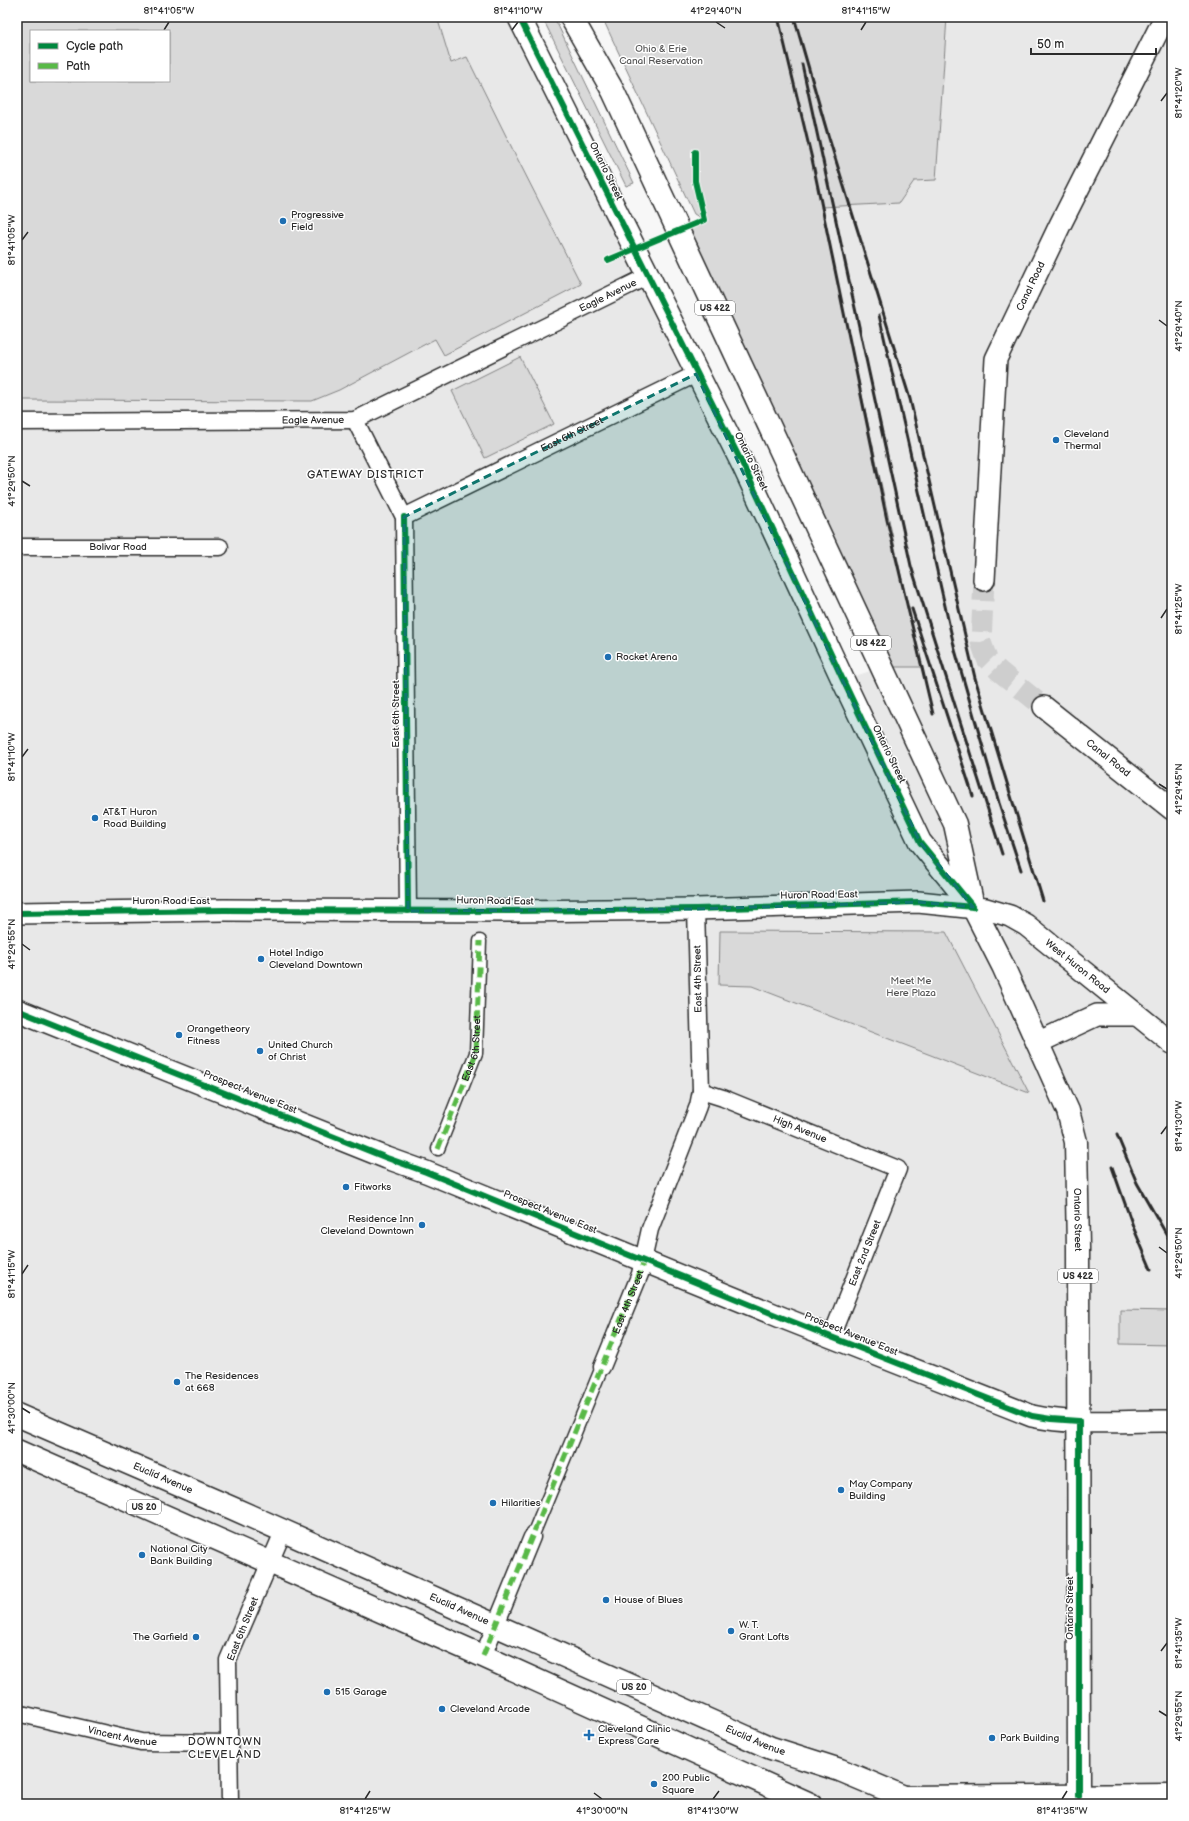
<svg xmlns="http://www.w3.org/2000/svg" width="1189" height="1821" font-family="'Balsamiq Sans',sans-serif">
<rect width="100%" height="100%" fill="#f7f7f7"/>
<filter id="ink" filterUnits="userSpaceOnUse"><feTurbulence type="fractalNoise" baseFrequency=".025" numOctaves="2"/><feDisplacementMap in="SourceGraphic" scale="8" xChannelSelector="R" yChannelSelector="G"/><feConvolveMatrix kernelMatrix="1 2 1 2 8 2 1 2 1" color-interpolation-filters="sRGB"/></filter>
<g filter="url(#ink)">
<path fill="#e8e8e8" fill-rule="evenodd" d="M17,17h502l324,663 39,-13 38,-3 -99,-457 78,-4 15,-22 22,-1 11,-163h225v1787h-1155zM31,31h138v50h-138z"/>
<g fill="#d9d9d9" stroke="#828282" fill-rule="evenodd">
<path d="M17,17h420l14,46 16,-6 46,93 68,134 -137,71 -9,-16 -96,51 -27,11 -295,-1zM31,31h138v50h-138z"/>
<path d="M542,17h12l80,166 -8,3z"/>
<path d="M602,17h345l-11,163 -22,1 -15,22 -78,4 100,460h-39l-203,-436 25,-11 -10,-6z"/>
<path d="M520,357l34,67 -69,34 -33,-67z"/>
<path d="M720,931l226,1 83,161 -277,-107 -33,-1z"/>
<path d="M1120,1310l52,1v34l-52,-1z"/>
</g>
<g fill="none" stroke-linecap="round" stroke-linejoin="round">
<path stroke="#cecece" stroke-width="21" stroke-dasharray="21 10" stroke-linecap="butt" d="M984,580l-3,62 6,17 12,12 45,36"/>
<g stroke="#2b2b2b" stroke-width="15">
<g id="pedestrian">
<path id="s1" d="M438,1149l38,-96 4,-112"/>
<path d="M532,1537l70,-170"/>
</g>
</g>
<g stroke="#2b2b2b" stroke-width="19">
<g id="minor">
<path d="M355,420l49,97 4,394"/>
<path id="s2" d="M17,422l338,-2 293,-144"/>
<path id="s3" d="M404,517l292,-143"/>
<path id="s4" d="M17,547h203"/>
<path id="s5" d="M701,1091l22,7 175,71 -67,168"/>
<path id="s6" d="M602,1367l38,-93 10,-45 48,-123 3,-15 -5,-182"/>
<path d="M483,1656l49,-119"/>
<path id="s7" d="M17,1713l124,29 88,1"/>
<path d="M230,1804l-2,-144 55,-128"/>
</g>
</g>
<g stroke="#2b2b2b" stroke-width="24">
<g id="tertiary">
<path id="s8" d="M984,580l12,-221 64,-134 105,-208"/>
<path id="s9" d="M1044,707l128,102"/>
<path id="s10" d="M17,913l207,-3 288,1 184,-2 222,-7 68,7 24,7 16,9 146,118"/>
<path d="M17,1010l370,148 39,14 357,146 249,98c45,10 94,4 140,5"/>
<path d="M1037,1043l60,-28h40"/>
</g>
</g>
<g stroke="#2b2b2b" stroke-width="25">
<g id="primary">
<path id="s11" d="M519,17l225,450 99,213 77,162 53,65 30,59 65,145 8,31 2,106 1,548"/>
<path d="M571,17l42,74 342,733 17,78"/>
<path id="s12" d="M17,1415l215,93 539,240 69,22 64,27"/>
<path d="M17,1451l466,205 327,148"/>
<path d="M891,1803l13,-6 268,-2"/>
</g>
</g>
<use href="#pedestrian" stroke="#fff" stroke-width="12"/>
<use href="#minor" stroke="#fff" stroke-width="16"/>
<use href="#tertiary" stroke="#fff" stroke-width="21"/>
<use href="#primary" stroke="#fff" stroke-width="22"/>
<g stroke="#2b2b2b" stroke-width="3">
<path d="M778,17l34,142 75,361 46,194"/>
<path d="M794,17l34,118 82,264 65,279 68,223"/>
<path d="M802,64l109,502 91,288"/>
<path d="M879,315l76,335 44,153 22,67"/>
<path d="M912,609l61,187"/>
<path d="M1117,1135l20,48 35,61"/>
<path d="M1112,1167l22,62 17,40"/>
</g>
<g stroke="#58b947" stroke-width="5" stroke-dasharray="10 5" stroke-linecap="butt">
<path d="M438,1149l38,-96 4,-112"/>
<path d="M483,1656l152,-371 9,-24"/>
</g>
<g stroke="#fff" stroke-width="8">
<g id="cycleway">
<path d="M519,17l225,450 99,213 77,162 53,65"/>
<path d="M608,260l96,-40 -9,-39v-29"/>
<path d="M404,517l4,394"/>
<path d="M17,913l207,-3 288,1 184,-2 222,-7 55,5"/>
<path d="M17,1010l370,148 39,14 357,146 249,98 19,3 28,2v375"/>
</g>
</g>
<use href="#cycleway" stroke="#00873e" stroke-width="6"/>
</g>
</g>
<path fill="#0f766e" fill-opacity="0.2" stroke="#0f766e" stroke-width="3" stroke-dasharray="8 5" stroke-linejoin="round" d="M696,374l224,468 53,65 -55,-5 -222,7 -288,2 -4,-394z"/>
<path fill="none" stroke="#2b2b2b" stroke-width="1.5" d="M716,22l9,6M164,30l5,-8M512,30l6,-8M861,30l5,-8M1161,101l6,-8M22,240l6,-8M1159,320l8,6M22,481l8,5M1161,618l6,-9M22,757l6,-8M1159,784l8,5M22,944l8,6M1161,1134l6,-8M1159,1247l8,6M22,1274l6,-9M22,1408l8,5M1161,1651l6,-8M1159,1711l8,5M594,1793l8,6M365,1799l5,-8M713,1799l6,-8M1062,1799l5,-8"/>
<g fill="#1f6fb2" stroke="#fff" stroke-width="1.5">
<circle cx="283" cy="221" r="4"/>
<circle cx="1056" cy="440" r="4"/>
<circle cx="608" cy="657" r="4"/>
<circle cx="95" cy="818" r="4"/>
<circle cx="261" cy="959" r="4"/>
<circle cx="179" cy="1035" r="4"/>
<circle cx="260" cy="1051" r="4"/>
<circle cx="346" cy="1187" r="4"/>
<circle cx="422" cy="1225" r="4"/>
<circle cx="177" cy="1382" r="4"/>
<circle cx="841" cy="1490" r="4"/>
<circle cx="493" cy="1503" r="4"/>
<circle cx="142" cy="1555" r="4"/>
<circle cx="606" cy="1600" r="4"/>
<circle cx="731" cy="1631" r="4"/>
<circle cx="196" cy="1637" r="4"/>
<circle cx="327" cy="1692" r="4"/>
<circle cx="442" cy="1709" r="4"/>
<path d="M587 1729h4v4h4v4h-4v4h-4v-4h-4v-4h4z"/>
<circle cx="992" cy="1738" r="4"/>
<circle cx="654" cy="1784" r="4"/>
</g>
<g text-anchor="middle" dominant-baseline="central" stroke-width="3" stroke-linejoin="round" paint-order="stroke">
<g fill="#fff" stroke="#6b6b6b" stroke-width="1">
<rect x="695" y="301" width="40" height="14" rx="3"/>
<rect x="851" y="636" width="40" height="14" rx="3"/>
<rect x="1058" y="1269" width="40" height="14" rx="3"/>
<rect x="127" y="1500" width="34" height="14" rx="3"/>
<rect x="617" y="1680" width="34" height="14" rx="3"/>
</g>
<g font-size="9" font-weight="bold" fill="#2b2b2b">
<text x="715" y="308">US 422</text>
<text x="871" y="643">US 422</text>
<text x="1078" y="1276">US 422</text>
<text x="144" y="1507">US 20</text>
<text x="634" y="1687">US 20</text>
</g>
<g font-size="10" fill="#565656" stroke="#fff">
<text x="661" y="49">Ohio &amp; Erie<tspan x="661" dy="12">Canal Reservation</tspan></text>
<text x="911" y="981">Meet Me<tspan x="911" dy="12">Here Plaza</tspan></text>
</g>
<g font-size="10" fill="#2b2b2b" stroke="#fff">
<text transform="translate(606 171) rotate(64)">Ontario Street</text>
<text stroke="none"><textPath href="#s8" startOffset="302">Canal Road</textPath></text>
<text stroke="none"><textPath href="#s2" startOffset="620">Eagle Avenue</textPath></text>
<text stroke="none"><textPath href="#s2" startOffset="296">Eagle Avenue</textPath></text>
<text stroke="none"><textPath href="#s3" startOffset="187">East 6th Street</textPath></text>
<text transform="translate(751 461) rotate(64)">Ontario Street</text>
<text stroke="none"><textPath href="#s4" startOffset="101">Bolivar Road</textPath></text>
<text transform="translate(396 714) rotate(-90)">East 6th Street</text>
<text transform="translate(889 754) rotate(64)">Ontario Street</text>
<text stroke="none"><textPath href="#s9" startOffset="82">Canal Road</textPath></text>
<text transform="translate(819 895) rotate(-1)">Huron Road East</text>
<text x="171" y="901">Huron Road East</text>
<text transform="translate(495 901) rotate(1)">Huron Road East</text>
<text stroke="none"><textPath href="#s10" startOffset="1079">West Huron Road</textPath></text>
<text transform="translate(698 979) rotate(-91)">East 4th Street</text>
<text stroke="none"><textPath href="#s1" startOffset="107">East 6th Street</textPath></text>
<text transform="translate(250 1092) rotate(22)">Prospect Avenue East</text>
<text stroke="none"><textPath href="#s5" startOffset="106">High Avenue</textPath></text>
<text transform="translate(550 1212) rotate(22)">Prospect Avenue East</text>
<text stroke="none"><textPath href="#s11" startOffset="1336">Ontario Street</textPath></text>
<text transform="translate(865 1253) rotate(-68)">East 2nd Street</text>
<text stroke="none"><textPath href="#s6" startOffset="70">East 4th Street</textPath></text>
<text transform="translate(851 1334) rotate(22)">Prospect Avenue East</text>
<text stroke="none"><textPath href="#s12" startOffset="159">Euclid Avenue</textPath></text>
<text transform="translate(1070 1608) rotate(-90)">Ontario Street</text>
<text stroke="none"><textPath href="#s12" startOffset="483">Euclid Avenue</textPath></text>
<text transform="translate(243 1629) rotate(-68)">East 6th Street</text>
<text stroke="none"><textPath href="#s7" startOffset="108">Vincent Avenue</textPath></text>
<text stroke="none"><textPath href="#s12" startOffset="807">Euclid Avenue</textPath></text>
</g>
<g font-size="10" fill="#2b2b2b" stroke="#fff" text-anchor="start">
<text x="291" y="215">Progressive<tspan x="291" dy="12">Field</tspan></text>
<text x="1064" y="434">Cleveland<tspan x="1064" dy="12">Thermal</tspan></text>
<text x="616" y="657">Rocket Arena</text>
<text x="103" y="812">AT&amp;T Huron<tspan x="103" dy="12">Road Building</tspan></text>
<text x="269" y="953">Hotel Indigo<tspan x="269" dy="12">Cleveland Downtown</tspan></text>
<text x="187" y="1029">Orangetheory<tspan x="187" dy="12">Fitness</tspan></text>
<text x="268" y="1045">United Church<tspan x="268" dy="12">of Christ</tspan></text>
<text x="354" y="1187">Fitworks</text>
<text x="414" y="1219" text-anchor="end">Residence Inn<tspan x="414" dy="12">Cleveland Downtown</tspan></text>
<text x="185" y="1376">The Residences<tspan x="185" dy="12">at 668</tspan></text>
<text x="849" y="1484">May Company<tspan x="849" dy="12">Building</tspan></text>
<text x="501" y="1503">Hilarities</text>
<text x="150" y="1549">National City<tspan x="150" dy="12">Bank Building</tspan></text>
<text x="614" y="1600">House of Blues</text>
<text x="739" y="1625">W. T.<tspan x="739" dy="12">Grant Lofts</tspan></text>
<text x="188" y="1637" text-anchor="end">The Garfield</text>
<text x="335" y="1692">515 Garage</text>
<text x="450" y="1709">Cleveland Arcade</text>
<text x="598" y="1729">Cleveland Clinic<tspan x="598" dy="12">Express Care</tspan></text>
<text x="1000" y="1738">Park Building</text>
<text x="662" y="1778">200 Public<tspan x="662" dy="12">Square</tspan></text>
</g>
<g font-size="11" letter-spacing="1" fill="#2b2b2b" stroke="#fff">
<text x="366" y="474">GATEWAY DISTRICT</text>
<text x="225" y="1741">DOWNTOWN<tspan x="225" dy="13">CLEVELAND</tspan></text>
</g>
</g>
<rect width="1189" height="1821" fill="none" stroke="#fff" stroke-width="44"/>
<rect x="30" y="30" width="140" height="52" fill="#ffffff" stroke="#aaaaaa"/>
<rect x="38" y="43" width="20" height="6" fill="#00873e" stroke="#aaaaaa"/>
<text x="66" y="50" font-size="12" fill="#2b2b2b">Cycle path</text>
<rect x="38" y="63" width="20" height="6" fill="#58b947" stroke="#aaaaaa"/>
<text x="66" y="70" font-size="12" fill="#2b2b2b">Path</text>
<path d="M1031 48v6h125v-6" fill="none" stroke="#2b2b2b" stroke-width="2"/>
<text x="1037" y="48" font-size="12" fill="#2b2b2b" stroke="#ffffff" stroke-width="3" paint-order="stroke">50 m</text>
<rect x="22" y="22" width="1145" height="1777" fill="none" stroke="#2b2b2b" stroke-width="1.5"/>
<g font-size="10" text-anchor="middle" fill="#2b2b2b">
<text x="169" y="14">81°41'05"W</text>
<text x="518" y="14">81°41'10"W</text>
<text x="716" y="14">41°29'40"N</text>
<text x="866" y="14">81°41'15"W</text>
<text transform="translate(1178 93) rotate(-90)" y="4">81°41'20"W</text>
<text transform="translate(11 240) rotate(-90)" y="4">81°41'05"W</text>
<text transform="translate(1178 326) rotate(-90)" y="4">41°29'40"N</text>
<text transform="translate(11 481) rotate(-90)" y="4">41°29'50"N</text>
<text transform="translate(1178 609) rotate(-90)" y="4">81°41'25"W</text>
<text transform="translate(11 757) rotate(-90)" y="4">81°41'10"W</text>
<text transform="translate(1178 789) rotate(-90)" y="4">41°29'45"N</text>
<text transform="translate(11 944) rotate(-90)" y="4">41°29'55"N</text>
<text transform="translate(1178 1126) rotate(-90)" y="4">81°41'30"W</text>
<text transform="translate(1178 1253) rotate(-90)" y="4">41°29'50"N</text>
<text transform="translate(11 1274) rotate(-90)" y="4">81°41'15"W</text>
<text transform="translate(11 1408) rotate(-90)" y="4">41°30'00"N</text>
<text transform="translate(1178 1643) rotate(-90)" y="4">81°41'35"W</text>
<text transform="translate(1178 1716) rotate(-90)" y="4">41°29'55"N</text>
<text x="365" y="1814">81°41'25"W</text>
<text x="602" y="1814">41°30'00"N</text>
<text x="713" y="1814">81°41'30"W</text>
<text x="1062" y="1814">81°41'35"W</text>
</g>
</svg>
